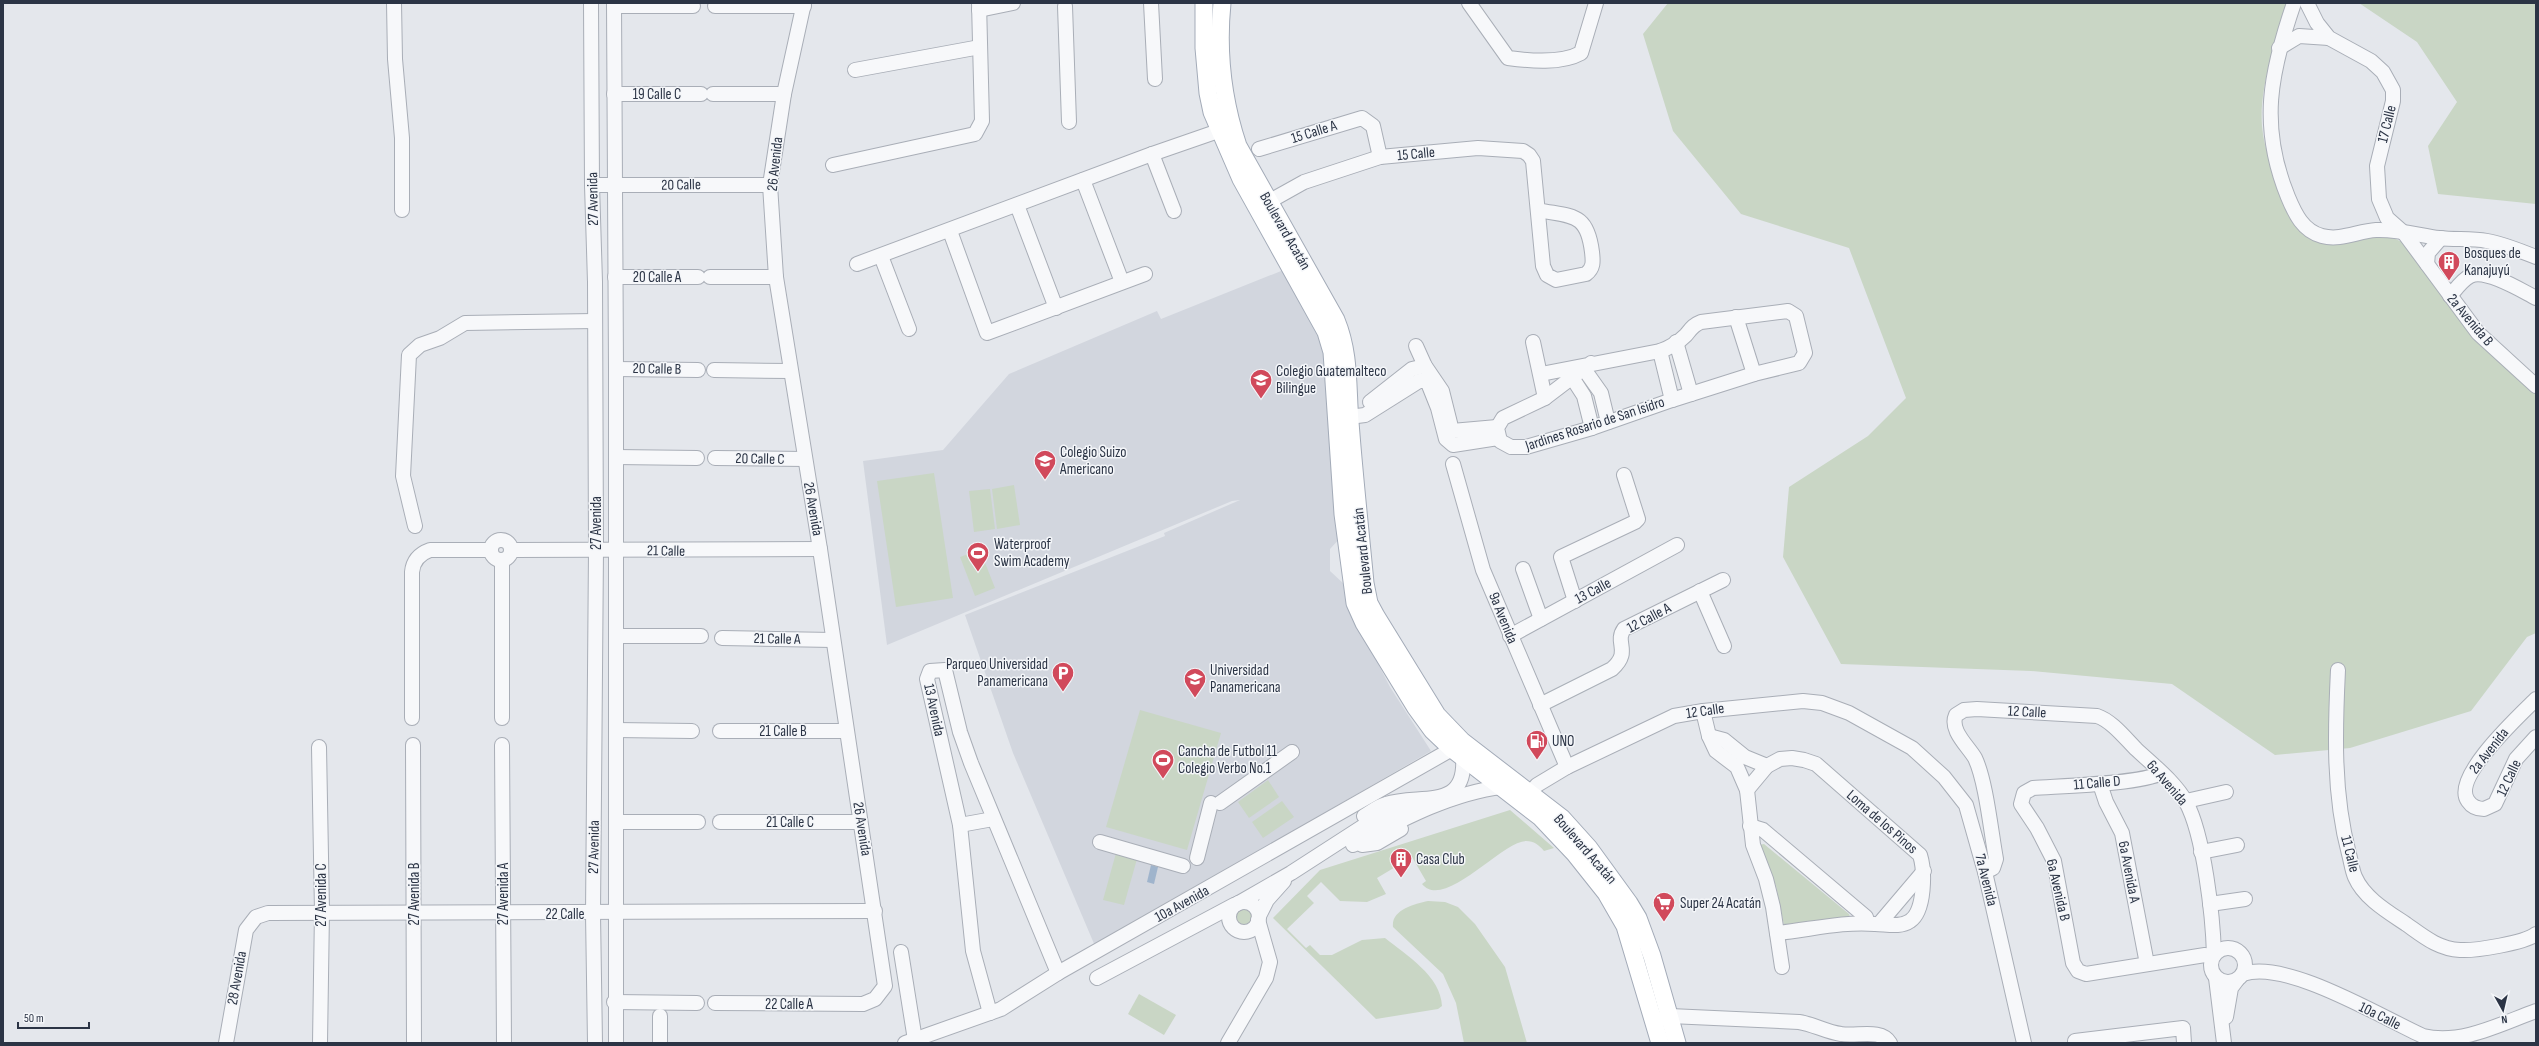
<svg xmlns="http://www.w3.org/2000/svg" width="2539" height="1046" font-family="'Sofia Sans Condensed',sans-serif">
<rect width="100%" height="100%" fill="#e4e7ec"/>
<path fill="#d2d6de" d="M1291,267l36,78 15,191 -12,13v22l14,13 4,21 42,82 41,64 -336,195 -82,-193 -48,-138 200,-79 -1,-3 76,-33 -8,1 -345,144 -24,-184 80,-11 66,-76 148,-63 4,8z"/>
<g fill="#c9d6c5">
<path d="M1668,3h619c-11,36 -28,85 -25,123 3,38 26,74 42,108 31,25 68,-10 100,9l132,146v244l-9,4 -56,74 -121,37 -75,7 -103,-71 -141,-13 -190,-7 -58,-107 6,-70 79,-51 38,-38 -57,-150 -108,-34 -68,-83 -30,-97z"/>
<path d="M2359,3h177v201l-98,-10 -10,-48 29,-44 -40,-60z"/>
<path d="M934,473l19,125 -57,9 -19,-126z"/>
<path d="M1014,485l6,40 -23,4 -5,-40z"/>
<path d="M990,489l5,40 -21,3 -5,-41z"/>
<path d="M980,550l15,38 -20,8 -15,-39z"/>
<path d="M1140,710l81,23 -34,117 -81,-23z"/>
<path d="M1268,780l11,17 -30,21 -11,-16z"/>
<path d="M1282,801l12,16 -31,21 -11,-16z"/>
<path d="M1510,810l44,38 -10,3c-5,-6 -10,-10 -18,-10 -25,1 -82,70 -104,43l4,-3 -14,-24 -35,21 9,16 -19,8 -27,-1 -19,-19 -14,14 7,7 -27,26 19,19 4,-3 10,10h12l30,-15 23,-2c21,17 56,38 57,68l-4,3 -62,10 -103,-101 47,-48z"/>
<path d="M1764,844l85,70 1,3 -66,8 -8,-39 -18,-41z"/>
<path d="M1116,853l21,6 -13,46 -21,-5z"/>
<path d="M1428,901l17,1 13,5 17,17 30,43 22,76h-63l-8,-40 -13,-29 -50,-47c-2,-17 21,-23 35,-26z"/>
<circle cx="1244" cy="918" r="10"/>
<path d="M1139,994l37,21 -12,20 -36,-21z"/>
</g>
<path fill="#9fb4cc" d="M1151,865l7,2 -4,17 -7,-2z"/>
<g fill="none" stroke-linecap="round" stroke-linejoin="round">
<g stroke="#a9aeb7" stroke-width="16">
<g id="minor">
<path d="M394,3l1,56 7,79v72"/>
<path d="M591,3l1,182 3,97 1,268 -3,364 2,129"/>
<path d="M614,3l2,366v674"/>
<path d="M1151,3l4,76"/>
<path d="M1469,3l39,55c22,3 53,6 73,-5l15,-50"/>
<path d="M2294,3c-24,70 -35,123 -6,194 7,17 15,34 34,39 19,5 36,-5 54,-6 21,-1 42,5 63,8 16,2 32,0 48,3 17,3 33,10 49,16"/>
<path d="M2307,3l10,20 12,15 42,23 12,11 10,18v11l-16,65 2,33 8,19 17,15 74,100 58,53"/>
<path d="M614,6h79"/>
<path d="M715,6h89"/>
<path d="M1065,6l4,116"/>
<path d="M979,10l34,-7"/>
<path d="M2279,48l20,-12 30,2"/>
<path d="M855,70l125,-23"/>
<path d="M614,94h87"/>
<path d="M713,94h71"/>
<path d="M1259,149l103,-31 11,8 7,31"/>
<path d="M1152,154l22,57"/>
<path d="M833,165l142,-31 7,-13 -3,-118"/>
<path d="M1083,180l39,102"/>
<path d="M592,185h178"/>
<path d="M1017,205l39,103"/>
<path d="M1261,206l43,-24 76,-25 98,-9 45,3 6,4 4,6 10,105 4,9 9,5 30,-6c8,-6 7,-13 6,-22 -5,-40 -20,-35 -54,-42"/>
<path d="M950,231l37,102 158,-59"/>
<path d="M881,256l28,73"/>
<path d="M857,264l295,-110 78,-27"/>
<path d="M2427,264l1,-11 13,-15"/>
<path d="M615,277h83"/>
<path d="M710,277h66"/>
<path d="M2450,296c6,-7 12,-16 20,-20 16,-8 52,15 66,22"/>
<path d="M1736,317l18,57"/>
<path d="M1533,342l12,56"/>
<path d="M1676,342l15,52"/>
<path d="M1416,346l9,20 17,25 10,40 45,-4"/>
<path d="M1660,351l12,49"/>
<path d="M616,369l82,1"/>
<path d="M1584,369l17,24 7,29"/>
<path d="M714,370l76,1"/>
<path d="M1541,374l119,-23c9,-3 19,-9 26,-16 5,-6 7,-10 15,-13l87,-11 8,5 9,37 -6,10 -45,11 -82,26 -80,28 -66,19h-15l-11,-6 -3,-13 6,-10 42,-20 46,-35"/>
<path d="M1573,379l11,17 8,32"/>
<path d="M1370,402l42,-33 13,-3"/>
<path d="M1342,423l15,-7 8,-1 54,-34h6l3,2 10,25 8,31 7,6 45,-7"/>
<path d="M616,457l81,1"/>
<path d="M715,458l90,1"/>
<path d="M1453,464l30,106 84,197"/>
<path d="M415,526l-12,-50 6,-121 11,-10 20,-7 25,-15 130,-2"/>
<circle cx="501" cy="550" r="10"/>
<path d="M512,550l308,-1"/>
<path d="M502,561v157"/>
<path d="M1523,569l18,50"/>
<path d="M1700,591l24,55"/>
<path d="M1575,601l-14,-44 74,-35 3,-3 -14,-44"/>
<path d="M616,636h85"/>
<path d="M1510,636l167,-91"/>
<path d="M722,638l111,2"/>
<path d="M2338,670c-3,61 -5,124 11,184 2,7 3,16 6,23 9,21 33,35 51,47 17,12 32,25 54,26 15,1 65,-7 76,-16"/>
<path d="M2536,699c-16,16 -85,79 -68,102 4,6 9,8 16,8l11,-5 21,-45 20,-22"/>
<path d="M1540,705l72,-36c20,-18 2,-26 12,-40l99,-49"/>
<path d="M1703,711l6,25 7,15 21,16 10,23 6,55 13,34 7,28 9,60"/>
<path d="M412,718v-146c1,-11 7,-18 18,-22h61"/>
<path d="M616,730l76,1"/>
<path d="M720,731h126"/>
<path d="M1709,736l15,4 21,17 22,9"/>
<path d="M413,745l1,298"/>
<path d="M502,745l2,298"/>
<path d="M319,747l3,164 -2,132"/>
<path d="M2161,773c-19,11 -102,13 -128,15l-9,5 -3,11 16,24 17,33 19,102 5,8 8,3 119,-19"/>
<path d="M2100,784l6,18 16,31 25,131"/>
<path d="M1747,790l20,-24 13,-7 12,-1 12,2 12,4 104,91c5,16 5,56 -10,66 -10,7 -24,3 -35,3 -32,-3 -66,6 -98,9"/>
<path d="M1524,800l13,-15 30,-18 107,-51 29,-5 100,-10 19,2 27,10 63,35 32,29 22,28 19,67 39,171"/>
<path d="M2186,801l40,-9"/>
<path d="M1220,803l72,-51"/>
<path d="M1364,816c7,-4 14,-10 22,-12 34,-11 81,8 77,-47"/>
<path d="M616,822h82"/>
<path d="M720,822h140"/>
<path d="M960,825l33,-6"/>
<path d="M1750,826l13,4 103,87 1,6"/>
<path d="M1100,842l83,24"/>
<path d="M1353,845c46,-24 97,-52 149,-58"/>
<path d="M1362,845l15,-2 24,-14"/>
<path d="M2201,852l36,-7"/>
<path d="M1197,858l14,-55"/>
<path d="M1985,872l8,-4 3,-9c-5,-27 -10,-78 -21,-101 -7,-12 -26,-28 -19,-43l8,-5 13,-1 120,7c15,5 28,22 39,33 17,16 39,33 50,53 18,33 27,115 28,153"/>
<circle cx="1244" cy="917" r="15"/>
<path d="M1237,904l54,-31 79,-51 53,-22"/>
<path d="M2210,904l35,-5"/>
<path d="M1259,916l8,-16 17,-19"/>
<path d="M1879,924l45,-53"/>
<circle cx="2228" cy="965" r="17"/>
<path d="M901,952l14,88"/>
<path d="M2243,974c43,-15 138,43 180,62 39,9 77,-12 113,-25"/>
<path d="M1097,978l137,-73"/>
<path d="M2216,978l8,65"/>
<path d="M614,1002l83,1"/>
<path d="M715,1003l148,1 12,-5 10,-13 -65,-437 -44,-272 -6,-92 14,-91 20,-91"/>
<path d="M990,1013l-17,-62 -13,-126 -33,-146 3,-8 15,-1 15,62 11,31 87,210"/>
<path d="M660,1016v27"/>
<path d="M2226,1017l5,-29 6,-8"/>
<path d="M1661,1019l9,-3 129,6c14,2 27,10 42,12 15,3 40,-6 49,9"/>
<path d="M2075,1041l108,-13 1,15"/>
<path d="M226,1043l20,-113 10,-13 12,-4 607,-2"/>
<path d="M905,1043l96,-34 57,-36 394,-224"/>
<path d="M1228,1043l38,-65 4,-16 -12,-42"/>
</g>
</g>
<g stroke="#a3abb8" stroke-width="19">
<g id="major">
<path d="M1204,3v45l4,45 4,19 29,67 85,153 6,20 11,162 12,89 9,20 52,85 16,22 20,19 88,68 35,37 31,39 19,33 35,117"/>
<path d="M1222,3c-5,50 0,95 16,143l98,174c14,34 11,66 14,102 4,54 10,107 15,161l4,20 7,13 61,99 25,26 100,77 27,30 40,55 9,15 14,38 25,87"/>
</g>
</g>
<use href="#minor" stroke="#f7f8fa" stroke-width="14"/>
<use href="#major" stroke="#fff" stroke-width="17"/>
</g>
<defs>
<g id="building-pin" transform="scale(1.15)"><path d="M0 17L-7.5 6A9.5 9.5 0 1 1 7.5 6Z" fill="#d1495b" stroke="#f4f6f9"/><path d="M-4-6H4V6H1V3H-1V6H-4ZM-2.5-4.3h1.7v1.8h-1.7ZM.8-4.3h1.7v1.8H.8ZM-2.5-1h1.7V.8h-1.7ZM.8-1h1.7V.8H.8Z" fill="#fff"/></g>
<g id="school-pin" transform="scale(1.15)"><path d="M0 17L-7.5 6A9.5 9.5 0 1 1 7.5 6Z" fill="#d1495b" stroke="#f4f6f9"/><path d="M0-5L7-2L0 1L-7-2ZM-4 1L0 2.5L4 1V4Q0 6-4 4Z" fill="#fff"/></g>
<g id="stadium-pin" transform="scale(1.15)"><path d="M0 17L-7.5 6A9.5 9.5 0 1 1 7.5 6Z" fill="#d1495b" stroke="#f4f6f9"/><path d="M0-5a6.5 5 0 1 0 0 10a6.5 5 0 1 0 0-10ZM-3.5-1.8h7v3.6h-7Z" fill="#fff"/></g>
<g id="parking-pin" transform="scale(1.15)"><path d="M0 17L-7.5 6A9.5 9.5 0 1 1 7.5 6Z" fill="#d1495b" stroke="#f4f6f9"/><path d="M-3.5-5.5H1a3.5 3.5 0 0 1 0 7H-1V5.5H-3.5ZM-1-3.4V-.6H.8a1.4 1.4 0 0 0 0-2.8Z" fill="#fff"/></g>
<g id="university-pin" transform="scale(1.15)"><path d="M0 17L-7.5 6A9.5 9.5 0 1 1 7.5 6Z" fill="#d1495b" stroke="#f4f6f9"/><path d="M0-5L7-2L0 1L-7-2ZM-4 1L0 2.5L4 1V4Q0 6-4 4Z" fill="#fff"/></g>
<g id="fuel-pin" transform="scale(1.15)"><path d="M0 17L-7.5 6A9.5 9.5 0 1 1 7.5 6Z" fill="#d1495b" stroke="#f4f6f9"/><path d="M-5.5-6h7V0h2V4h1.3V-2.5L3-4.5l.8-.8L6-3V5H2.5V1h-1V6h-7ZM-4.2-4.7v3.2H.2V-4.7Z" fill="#fff"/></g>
<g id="supermarket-pin" transform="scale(1.15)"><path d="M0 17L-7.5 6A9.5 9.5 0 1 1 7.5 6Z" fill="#d1495b" stroke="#f4f6f9"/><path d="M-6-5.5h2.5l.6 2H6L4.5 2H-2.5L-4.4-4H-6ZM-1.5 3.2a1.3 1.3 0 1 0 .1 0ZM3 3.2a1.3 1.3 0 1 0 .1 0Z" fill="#fff"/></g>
</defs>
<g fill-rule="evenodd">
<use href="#building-pin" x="2449" y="262"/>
<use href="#school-pin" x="1261" y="380"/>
<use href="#school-pin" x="1045" y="461"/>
<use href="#stadium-pin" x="978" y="553"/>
<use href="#parking-pin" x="1063" y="673"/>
<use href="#university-pin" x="1195" y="679"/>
<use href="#fuel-pin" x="1537" y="741"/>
<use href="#stadium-pin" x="1163" y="760"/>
<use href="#building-pin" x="1401" y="859"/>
<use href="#supermarket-pin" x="1664" y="903"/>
</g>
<g text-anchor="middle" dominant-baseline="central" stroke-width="3" stroke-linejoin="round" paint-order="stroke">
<g font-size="15" fill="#2b3445" stroke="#f4f6f9">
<text x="657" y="94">19 Calle C</text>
<text transform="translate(2387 124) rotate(-76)">17 Calle</text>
<text transform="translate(1314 132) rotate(-17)">15 Calle A</text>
<text transform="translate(1416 154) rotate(-5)">15 Calle</text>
<text transform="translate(775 164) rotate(-84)">26 Avenida</text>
<text transform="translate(681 185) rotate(-1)">20 Calle</text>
<text transform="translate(593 199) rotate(-91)">27 Avenida</text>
<text transform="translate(1285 231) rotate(60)">Boulevard Acatán</text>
<text x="657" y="277">20 Calle A</text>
<text transform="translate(2470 320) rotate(50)">2a Avenida B</text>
<text transform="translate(657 369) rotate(1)">20 Calle B</text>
<text transform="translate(1595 424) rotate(-18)">Jardines Rosario de San Isidro</text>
<text transform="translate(760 459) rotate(1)">20 Calle C</text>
<text transform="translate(813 509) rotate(80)">26 Avenida</text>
<text transform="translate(596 523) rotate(-90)">27 Avenida</text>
<text transform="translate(666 551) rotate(1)">21 Calle</text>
<text transform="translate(1363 551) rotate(-96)">Boulevard Acatán</text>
<text transform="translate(1593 591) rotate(-28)">13 Calle</text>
<text transform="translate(1503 618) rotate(68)">9a Avenida</text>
<text transform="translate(1649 618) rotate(-28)">12 Calle A</text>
<text transform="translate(777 639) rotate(1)">21 Calle A</text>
<text transform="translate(934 710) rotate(78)">13 Avenida</text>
<text transform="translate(1705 711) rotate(-8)">12 Calle</text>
<text transform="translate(2027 712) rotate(3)">12 Calle</text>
<text x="783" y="731">21 Calle B</text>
<text transform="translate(2489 751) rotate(-52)">2a Avenida</text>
<text transform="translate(2509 778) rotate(-65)">12 Calle</text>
<text transform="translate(2097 783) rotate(-5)">11 Calle D</text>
<text transform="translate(2167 783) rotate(49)">6a Avenida</text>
<text x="790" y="822">21 Calle C</text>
<text transform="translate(1882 822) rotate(41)">Loma de los Pinos</text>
<text transform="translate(862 829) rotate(81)">26 Avenida</text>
<text transform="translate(594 847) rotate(-89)">27 Avenida</text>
<text transform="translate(1585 849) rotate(49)">Boulevard Acatán</text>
<text transform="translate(2350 854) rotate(76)">11 Calle</text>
<text transform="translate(2129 872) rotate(79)">6a Avenida A</text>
<text transform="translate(1986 880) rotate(76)">7a Avenida</text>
<text transform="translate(2058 890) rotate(77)">6a Avenida B</text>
<text transform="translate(414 894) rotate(-90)">27 Avenida B</text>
<text transform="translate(503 894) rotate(-90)">27 Avenida A</text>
<text transform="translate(321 895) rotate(-90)">27 Avenida C</text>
<text transform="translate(1182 904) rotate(-29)">10a Avenida</text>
<text x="565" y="914">22 Calle</text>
<text transform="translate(237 978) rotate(-80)">28 Avenida</text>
<text x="789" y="1004">22 Calle A</text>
<text transform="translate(2380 1016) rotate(26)">10a Calle</text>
</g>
<g font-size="15" fill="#2b3445" stroke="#f4f6f9" text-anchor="start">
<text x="2464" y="253">Bosques de<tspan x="2464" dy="17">Kanajuyú</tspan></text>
<text x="1276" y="371">Colegio Guatemalteco<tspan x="1276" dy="17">Bilingue</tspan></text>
<text x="1060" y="452">Colegio Suizo<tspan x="1060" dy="17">Americano</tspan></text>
<text x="994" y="544">Waterproof<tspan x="994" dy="17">Swim Academy</tspan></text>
<text x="1048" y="664" text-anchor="end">Parqueo Universidad<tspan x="1048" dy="17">Panamericana</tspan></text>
<text x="1210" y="670">Universidad<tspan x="1210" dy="17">Panamericana</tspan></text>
<text x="1552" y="741">UNO</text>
<text x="1178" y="751">Cancha de Futbol 11<tspan x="1178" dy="17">Colegio Verbo No.1</tspan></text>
<text x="1416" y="859">Casa Club</text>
<text x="1680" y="903">Super 24 Acatán</text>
</g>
</g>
<rect width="2539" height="1046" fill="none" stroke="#2b3445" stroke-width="8"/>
<g transform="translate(2503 1010) rotate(172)" stroke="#f4f6f9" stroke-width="3" paint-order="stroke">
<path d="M0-3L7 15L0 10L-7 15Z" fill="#2b3445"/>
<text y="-6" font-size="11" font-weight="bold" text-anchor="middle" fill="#2b3445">N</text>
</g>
<path d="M18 1022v6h71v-6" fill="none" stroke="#2b3445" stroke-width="2"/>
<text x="24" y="1022" font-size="12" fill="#2b3445" stroke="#f4f6f9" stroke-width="3" paint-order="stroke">50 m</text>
</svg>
